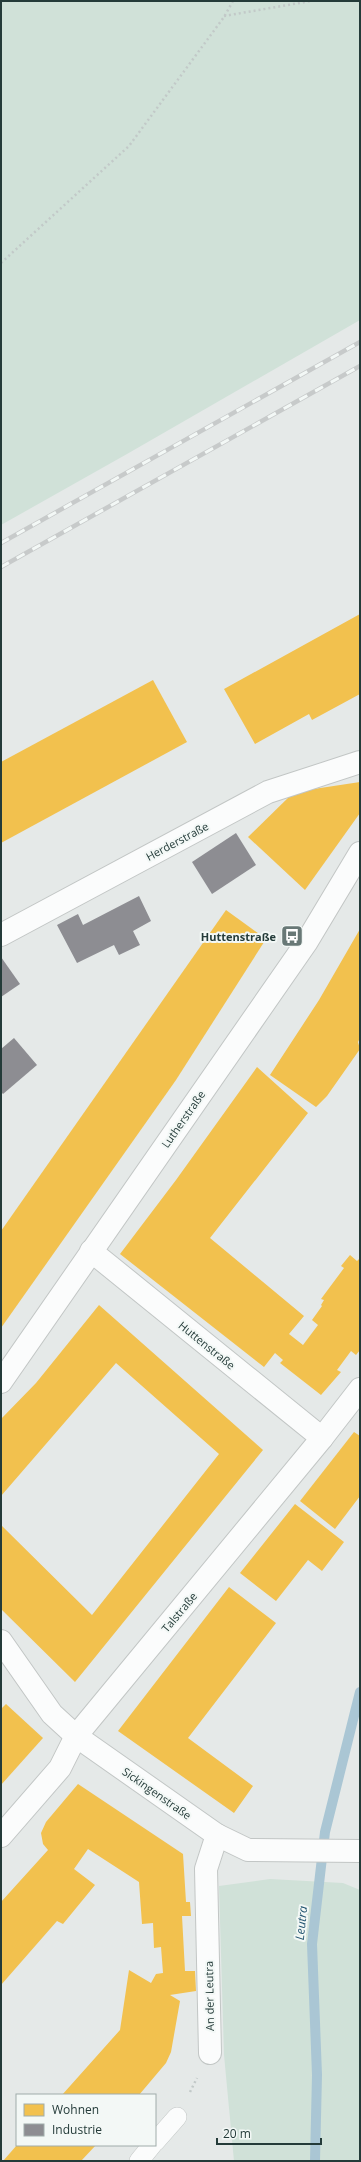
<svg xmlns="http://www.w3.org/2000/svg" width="361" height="2162" font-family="'Open Sans',sans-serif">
<rect width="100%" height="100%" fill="#e5e9e8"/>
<g fill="#d0e1d8">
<path d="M1,1h359v319l-233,134 -126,71z"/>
<path d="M270,1879l73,4 17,7v271h-126l-10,-106 -5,-169z"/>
</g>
<g fill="#f2c14e">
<path d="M360,614v80l-48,26 -3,-6 -54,30 -31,-55z"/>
<path d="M153,680l34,62 -186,101v-81z"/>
<path d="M360,782v31l-55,77 -57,-53 46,-45z"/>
<path d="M226,910l40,29 -90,141 -175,248v-97z"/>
<path d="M360,929v109l-2,4 2,7 -33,47 -11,11 -46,-32 49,-75z"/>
<path d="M257,1067l51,46 -98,125 94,78 -15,18 14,11 15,-20 -6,-5 10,-14 -1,-1 3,-5 -3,-1 23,-31 -3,-2 9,-11 7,6 3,-3v92l-4,5 -5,-4 -14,19 4,2 -20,23 -41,-32 3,-3 -8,-7 -11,14 -144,-113 56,-74z"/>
<path d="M99,1305l164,145 -188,232 -74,-73v-84l91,90 127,-161 -103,-91 -115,133v-77l35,-36z"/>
<path d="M354,1432l6,4v60l-25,33 -35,-28z"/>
<path d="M295,1504l49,38 -22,29 -14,-11 -32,41 -36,-28z"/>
<path d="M229,1587l47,36 -88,115 65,48 -19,27 -116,-82z"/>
<path d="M6,1704l37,34 -42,47v-76z"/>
<path d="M78,1784l105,70 3,48h4l1,14h-9l3,55h10l1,20 -26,4 10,6 -9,51 -5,11 -27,32h-77l58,-65 9,-60 22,13 5,-9 7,-1 -2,-26 -7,1 -1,-25 -11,1 -3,-42 -51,-33 -14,20 21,16 -32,39 -6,-3 -56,64v-83l47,-52 -5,-6 -2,-11 5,-11z"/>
<path d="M17,2145h79l-15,16h-78z"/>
</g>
<g fill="#8d8d92">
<path d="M236,833l20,32 -44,29 -20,-32z"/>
<path d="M139,896l12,25 -18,10 7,14 -21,10 -5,-10 -37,18 -20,-38 21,-11 5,11z"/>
<path d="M1,957l19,27 -19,13z"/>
<path d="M14,1038l23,27 -34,29 -2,-2v-43z"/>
</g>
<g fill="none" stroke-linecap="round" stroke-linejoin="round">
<path stroke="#aac6d4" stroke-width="10" d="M315,2161l2,-86 -5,-131 13,-112 35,-140"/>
<g stroke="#c2c6c5" stroke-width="20">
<g id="service">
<path d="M155,2142l22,-25"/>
<path d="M139,2161l13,-16"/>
</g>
</g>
<g stroke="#c2c6c5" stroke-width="24">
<g id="minor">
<path d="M1,935l267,-143 92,-30"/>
<path d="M91,1251l231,187"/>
<path d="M1,1382l305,-439 54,-90"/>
<path d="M1,1641l51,73 24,22 141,99 31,15 112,1"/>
<path d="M1,1836l59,-68 16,-32 246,-298 38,-49"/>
<path d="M210,2053l-4,-184 11,-34"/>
</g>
</g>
<g stroke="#c2c9c8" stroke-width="2.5" stroke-dasharray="2 3" stroke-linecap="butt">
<path d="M224,16l87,-15"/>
<path d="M1,263l128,-117 95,-129 9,-16"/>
<path d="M190,2092l7,-14"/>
</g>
<use href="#service" stroke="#fbfcfc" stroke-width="19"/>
<use href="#minor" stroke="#fbfcfc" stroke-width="22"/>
<g stroke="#c7caca" stroke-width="4.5">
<g id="rail">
<path d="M1,543l359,-201"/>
<path d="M1,567l359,-201"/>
</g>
</g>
<use href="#rail" stroke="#f3f8f6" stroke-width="3" stroke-dasharray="9" stroke-linecap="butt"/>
</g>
<defs>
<g id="bus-square" transform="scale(1.15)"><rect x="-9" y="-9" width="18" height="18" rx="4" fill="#687876" stroke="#f3f8f6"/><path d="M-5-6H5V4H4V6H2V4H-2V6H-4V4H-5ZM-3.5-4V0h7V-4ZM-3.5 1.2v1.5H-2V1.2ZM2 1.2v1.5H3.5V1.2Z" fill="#fff"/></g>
</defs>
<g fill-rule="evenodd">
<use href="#bus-square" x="292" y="936"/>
</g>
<g text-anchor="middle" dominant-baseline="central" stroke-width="4" stroke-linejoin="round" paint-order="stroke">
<g font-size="11" fill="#243b39" stroke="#f3f8f6">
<text transform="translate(177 841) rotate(-28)">Herderstraße</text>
<text transform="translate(183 1119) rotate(-55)">Lutherstraße</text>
<text transform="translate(207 1345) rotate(39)">Huttenstraße</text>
<text transform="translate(179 1612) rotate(-50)">Talstraße</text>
<text transform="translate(157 1793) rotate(35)">Sickingenstraße</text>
<text transform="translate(209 1996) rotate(-91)">An der Leutra</text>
</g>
<g font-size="11" font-weight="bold" fill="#243b39" stroke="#f3f8f6" text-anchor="end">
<text x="276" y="936">Huttenstraße</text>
</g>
<g font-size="12" font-style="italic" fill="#245671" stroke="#f3f8f6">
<text transform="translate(301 1923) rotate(-84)">Leutra</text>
</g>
</g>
<rect width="361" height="2162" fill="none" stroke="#243b39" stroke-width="4"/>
<rect x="16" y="2094" width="140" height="52" fill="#f3f8f6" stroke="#a0acaa"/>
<rect x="24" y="2104" width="20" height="12" fill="#f2c14e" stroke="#a0acaa"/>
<text x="52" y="2114" font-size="12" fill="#243b39">Wohnen</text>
<rect x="24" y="2124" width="20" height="12" fill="#8d8d92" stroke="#a0acaa"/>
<text x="52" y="2134" font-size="12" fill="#243b39">Industrie</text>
<path d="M217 2138v6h104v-6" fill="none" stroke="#243b39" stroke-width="2"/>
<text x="223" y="2138" font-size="12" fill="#243b39" stroke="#f3f8f6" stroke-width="3" paint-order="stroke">20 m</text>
</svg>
